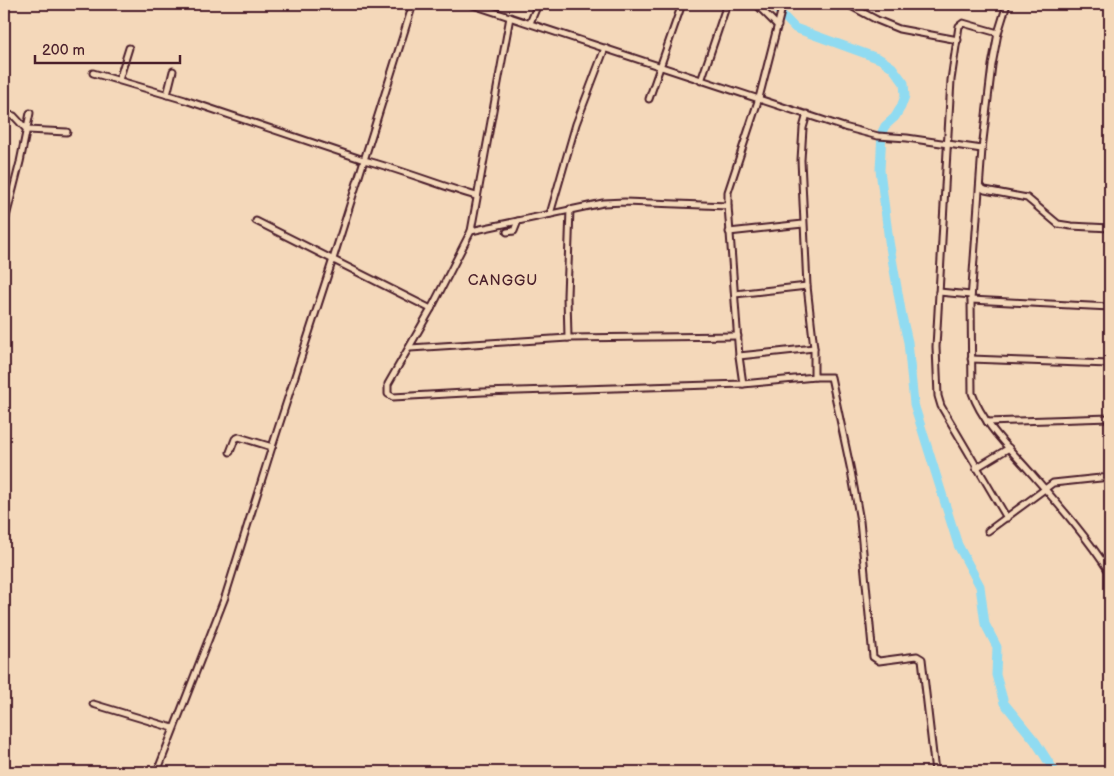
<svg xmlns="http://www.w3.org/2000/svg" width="1114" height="776" font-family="'Balsamiq Sans',sans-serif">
<rect width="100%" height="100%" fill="#f4d8ba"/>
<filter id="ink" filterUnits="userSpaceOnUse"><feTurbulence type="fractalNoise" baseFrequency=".02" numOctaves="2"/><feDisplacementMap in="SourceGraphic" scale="10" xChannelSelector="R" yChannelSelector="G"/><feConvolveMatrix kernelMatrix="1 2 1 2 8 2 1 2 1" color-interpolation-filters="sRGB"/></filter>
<g filter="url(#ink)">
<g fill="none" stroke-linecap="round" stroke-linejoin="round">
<path stroke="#7490a2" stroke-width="1" d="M923,8l1,-4"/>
<path stroke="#90dbf1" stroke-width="9" d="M772,4l23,24 85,31 12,8 12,16 1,13 -4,11 -6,10 -10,9 -3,6 -2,38 9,71 13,75 6,26 6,62 44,141 22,41 5,38 12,23 -1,28 8,28 31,38 20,31"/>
<g stroke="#4a1f2b" stroke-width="9">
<g id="minor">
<path d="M470,4l374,123 34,9 29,2 75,11"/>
<path d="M756,4l22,22"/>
<path d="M783,4l-24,94 -31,94v14l11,150 75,-8"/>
<path d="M847,4l30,16 22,9 59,11"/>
<path d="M1007,4l-9,29 -6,32 -10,84 -11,151 1,93c11,31 38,56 59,80 28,32 57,65 79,100"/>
<path d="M510,17l-39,214 -40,78 -43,75v10l5,3 90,-5 260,-8 72,-7"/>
<path d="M530,23l8,-19"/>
<path d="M998,33l-35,-10 -4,3 -8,54 -15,267 2,49 3,10 66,112"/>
<path d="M93,73l92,27 179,60c38,10 74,25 112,36"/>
<path d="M119,80l10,-32"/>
<path d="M701,81l26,-77"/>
<path d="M167,95l6,-24"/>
<path d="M649,99l33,-95"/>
<path d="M4,114l10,2 13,14 40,2"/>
<path d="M807,114l-4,14 -2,32 6,126 7,62v26l1,3h16l20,94 9,50 13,136 6,4 38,-5 5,3 13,113"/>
<path d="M980,187l5,3 42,8 31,26 13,2 39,2"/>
<path d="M550,214l26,-90 29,-76"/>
<path d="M256,221l175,88"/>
<path d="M4,225l16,-63 10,-49"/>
<path d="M471,231l132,-28 22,-1 103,4"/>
<path d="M507,232l7,-1 4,-10"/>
<path d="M729,232l74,-8"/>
<path d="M939,292l32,3"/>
<path d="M735,294l72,-8"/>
<path d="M971,300l139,7"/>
<path d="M568,338l-1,-42 3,-87"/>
<path d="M410,348l158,-10 170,-2"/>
<path d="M739,356l4,28"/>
<path d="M971,359l139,5"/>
<path d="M987,422l123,-4"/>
<path d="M230,452l5,-13 4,-2 33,10"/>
<path d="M976,468l33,-20"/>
<path d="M988,531l65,-48 57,-6"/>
<path d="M93,704l80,24"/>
<path d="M157,772l68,-175 47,-150 61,-188 80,-255"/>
</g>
</g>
<use href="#minor" stroke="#f4d8ba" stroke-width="5"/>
</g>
</g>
<g text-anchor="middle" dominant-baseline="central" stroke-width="4.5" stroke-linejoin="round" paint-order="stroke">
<g font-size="15" letter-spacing="1" fill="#4a1f2b" stroke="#f4d8ba">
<text x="503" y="280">CANGGU</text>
</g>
</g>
<rect width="1114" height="776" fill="none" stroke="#f4d8ba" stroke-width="20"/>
<rect x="10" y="10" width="1094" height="756" fill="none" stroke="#4a1f2b" stroke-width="2" filter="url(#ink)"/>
<path d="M35 55v8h145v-8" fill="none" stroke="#4a1f2b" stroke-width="2.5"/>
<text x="42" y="55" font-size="15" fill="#4a1f2b" stroke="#f4d8ba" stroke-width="4" paint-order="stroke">200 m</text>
</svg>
